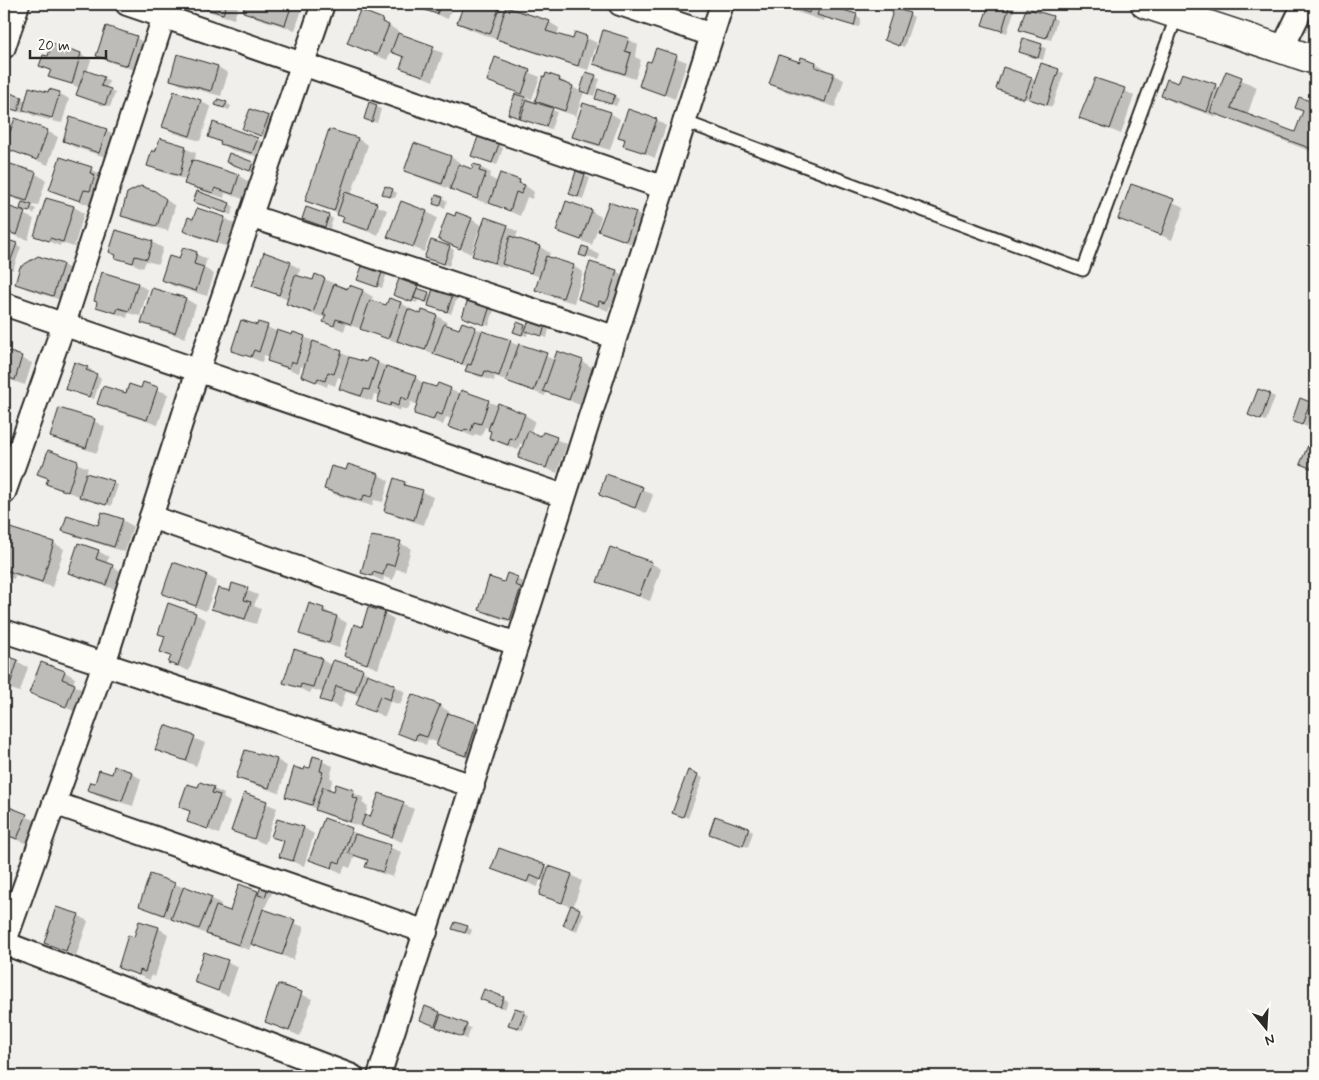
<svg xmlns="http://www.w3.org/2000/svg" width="1319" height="1080" font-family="Mynerve,sans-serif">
<rect width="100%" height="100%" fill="#f0efeb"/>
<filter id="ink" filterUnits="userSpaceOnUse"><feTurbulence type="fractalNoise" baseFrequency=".02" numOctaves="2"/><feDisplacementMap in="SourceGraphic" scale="10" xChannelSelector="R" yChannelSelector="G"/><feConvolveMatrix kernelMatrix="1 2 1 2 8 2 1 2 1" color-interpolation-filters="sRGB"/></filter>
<g filter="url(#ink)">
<g fill="#0003">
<path d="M194,4h45l-5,15 -30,-9z"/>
<path d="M241,4h63l-9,26 -41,-13 -10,-6 2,-6z"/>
<path d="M396,4l4,1 7,-1 -2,3z"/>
<path d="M408,4h45l-5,15z"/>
<path d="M465,4h27l14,7 43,11 10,6 -2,8 16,5 2,-7 12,4 10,5 -9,27 -80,-26 -39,-15 -11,-6z"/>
<path d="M677,4h12l-1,3z"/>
<path d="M772,4h58l-1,3 32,11 -2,9 -34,-9 -1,3z"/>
<path d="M990,4h16l9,4 -8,25 -23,-8z"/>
<path d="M1279,4h16l-5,4z"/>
<path d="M909,14l5,3 -10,30 -19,-7z"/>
<path d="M1052,17l5,3 -6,20 -30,-11z"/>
<path d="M382,21l17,11 -2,3 46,18 -10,28 -31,-13 3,-9 -14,-8 -4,9 -39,-17z"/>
<path d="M136,38l11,6 -10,27 -30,-10 -10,-5z"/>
<path d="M628,39l10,6 -3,12 6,3 -6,19 -31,-10 -10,-6z"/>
<path d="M1024,40l22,8 -3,12 -23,-8z"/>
<path d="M53,45l28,9 10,6 -4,12 22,9 -3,8 9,4 -5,14 -27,-10 -5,-2 2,-7 -30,-12 2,-4 -11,-7 8,-7z"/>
<path d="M657,50l30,12 -12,37 -35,-14z"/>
<path d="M496,59l44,18 -8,22 -12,-3 27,10 -11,-6 24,-21 21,13 6,-18 13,5 -6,17 -10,-4 -8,24 -24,-8 -7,19 -36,-14 7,-20 -28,-12z"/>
<path d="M816,63l10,6 -1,2 19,9 -9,27 -54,-17 -10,-6 29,-20z"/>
<path d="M1042,65l22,8 -12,34 -55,-18 34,-11 5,3z"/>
<path d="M218,67l10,6 -7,23 -40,-11 -10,-6z"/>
<path d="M1226,73l31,14 -10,29 49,18 8,-23 -4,-12 15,6v48l-97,-38 -1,2 -44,-15 -10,-6 16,-12 4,-10 37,14z"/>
<path d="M1124,90l10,6 -13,38 -40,-17z"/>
<path d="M4,92l23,9 32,-8 10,6 -7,24 -10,-2 7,-24h-2l-7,23 -16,-4 -10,-6 -1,3 -19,-6z"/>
<path d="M614,96l5,3 -3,7 -15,-5z"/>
<path d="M200,101l11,6 -11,34 -26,-8 -10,-6z"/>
<path d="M226,103l5,3 -2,4 -12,-5z"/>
<path d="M370,104l11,5 -4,14 -12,-4z"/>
<path d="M553,110l4,2 -6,17 -4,-1z"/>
<path d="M610,113l10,6 -10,31 -26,-8 -11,-6z"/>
<path d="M268,117l5,3 -7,18 -17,-7z"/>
<path d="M656,120l10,6 -11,32 -30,-13 1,-4 -6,-4z"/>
<path d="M106,130l11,6 -8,22 -35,-11 -10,-6z"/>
<path d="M330,130l28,9 10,6 -17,50 36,15 -9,25 -24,-8 -10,-6 1,-3 -6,-4 -33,-14z"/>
<path d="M47,131l11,6 -10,28 -43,-17z"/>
<path d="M209,136l48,3 10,6 -4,13 -31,-8z"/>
<path d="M161,139l35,14 -2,9 45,14 10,6 -6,17 -18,-6 -1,5 -28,-9 -10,-6 1,-3 -28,-9 -11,-6 8,-12z"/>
<path d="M415,144l36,13 10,6 -1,3 12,5 8,-4 11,6 -2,4 9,5 21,-1 15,11 -2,7 -5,-2 -7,19 -29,-13 3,-10 -2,-1 -4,12 -72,-28 -10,-6z"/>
<path d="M498,145l5,3 -6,17 -24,-9z"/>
<path d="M230,155l28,11 -3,7 -28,-11z"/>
<path d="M61,158l41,16 -11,32 -41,-17z"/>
<path d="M4,164l32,10 10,6 -8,26 -11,-2 9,5 -2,5 -12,-6 2,-6 -20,-7z"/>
<path d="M577,172l13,6 -7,21 -13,-5z"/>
<path d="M1132,185l52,22 -12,33 -52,-22z"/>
<path d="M392,190l5,3 -2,5 -7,-2z"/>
<path d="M155,192l20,14 -7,25 -35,-10 -11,-6z"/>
<path d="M442,198l5,3 -2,7 -10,-5z"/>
<path d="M47,199l27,8 10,6 -10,34 -13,-4 -1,3 -24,-10z"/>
<path d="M199,204h31l4,3 -3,8z"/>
<path d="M4,206l30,13 -6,21 -24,-8z"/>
<path d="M591,211l10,6 -9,28 -35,-14z"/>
<path d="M427,212l10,6 -13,34 -36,-15z"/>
<path d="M635,213l11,6 -10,27 -36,-15z"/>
<path d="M329,216l4,3 -3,9 -22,-7z"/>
<path d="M456,217l15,2 12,7h24l11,6 -3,7 25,8 10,6 -2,5 25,8 10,6 -9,31 -27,-8 -10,-6 3,-12 -33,-12 -1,3 -22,-7 -10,-6 6,-21 -2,-1 -7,21 -21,-10z"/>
<path d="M225,218l10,6 -7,23 -33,-11 -10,-6z"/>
<path d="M8,241l13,6 -8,23 -9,-3v-12z"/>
<path d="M152,242l11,6 -5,16 -12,-3 -3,7 -26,-11z"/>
<path d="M449,247l5,3 -5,16 -18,-6z"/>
<path d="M184,249l23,10 -3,9 10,6 -7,22 -34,-10 -10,-6 17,-19z"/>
<path d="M589,249l11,6 -2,5 -17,-6z"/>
<path d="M38,258l25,7 10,6 -9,30 -37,-12 -11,-6z"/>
<path d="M290,263l10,6 -2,8 16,5 10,-3 24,11 15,1 10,6 -2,4 16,6 3,-7 11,3 10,6 -1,2 12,4 1,-4 14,5 10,6 -1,4 14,5 15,-3 80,32 3,-7 25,9 10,6 -13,37 -34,-14 -1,5 -50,-20 -1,5 -17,-5 -10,-6 1,-3 -32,-13 -27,-8 -9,-5 -1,2 -37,-14 -16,-5 -2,7 -9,-4 -10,-6 1,-3 -28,-9 -11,-6 1,-3 -34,-15z"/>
<path d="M382,271l5,2 -5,15 -20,-7z"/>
<path d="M616,271l10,6 -10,31 -6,-2 -2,5 -28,-12z"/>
<path d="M399,281l33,14 20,1 5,2 -6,16 -33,-15 -1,4 -18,-6z"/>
<path d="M138,284l10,6 -8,26 -12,-3 -1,5 -30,-12 1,-4z"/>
<path d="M153,289l33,10 10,6 -11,33 -32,-10 -10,-6z"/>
<path d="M489,307l5,3 -5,16 -26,-9z"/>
<path d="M530,321l19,8 -2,9 -19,-7 -1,5 -7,-2 4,-8 4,2z"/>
<path d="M258,323l20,9 26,5 63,27 2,-4 9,3 37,14 10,8 12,4 1,-4 23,9v-2l64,23 10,6 -5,12 12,4 1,-3 24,10 -10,29 -38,-15 5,-13 -4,-2 -2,7 -18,-7 -10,-6 2,-6 -2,-2 -5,-2 -4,9 -6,-2 -1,3 -25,-11 3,-7 -6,-2 -3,8 -27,-12 2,-8 -7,-3 -3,8 -7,-2 -1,3 -21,-10 2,-5 -7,-2 -2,7 -21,-7 -11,-6 3,-9 -5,-2 -3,9 -7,-3 -1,4 -24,-11 3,-8 -5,-2 -2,7 -20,-7 -10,-6 1,-3 -6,-2 -2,7 -30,-12z"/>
<path d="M4,351l28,12 -7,22 -21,-7z"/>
<path d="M87,368l5,2 -1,3 10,5 -7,21 -28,-11z"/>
<path d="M144,384l24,10 -10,31 -49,-16 -11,-6 44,-14z"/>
<path d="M1259,390l16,7 -9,24 -12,-4z"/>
<path d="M1301,400l14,6 -8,21 -9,-4z"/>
<path d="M94,421l11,6 -8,26 -35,-11 -11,-6z"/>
<path d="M49,452l39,16 -2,6 32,11 -7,21 -53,-17 -11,-6 2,-4 -10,-5 5,-7z"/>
<path d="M349,466l30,9 10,6 -6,21 -9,-2 -2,6 -36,-11 -11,-6 22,-18z"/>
<path d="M395,480l38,17 -9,28 -28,-9 -11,-6z"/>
<path d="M642,489l11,6 -7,18 -46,-19z"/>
<path d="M122,520l11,6 -8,26 -51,-16 -10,-6 35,-3z"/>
<path d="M4,527l50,16 10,6 -12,38 -37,-12 -1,4 -10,-3z"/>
<path d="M388,539l23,9 -6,23 -9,-2 -3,11 -9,-3 -1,4 -21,-9z"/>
<path d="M98,551l11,6 -3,7 17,8 -6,18 -37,-12 -10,-6z"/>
<path d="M651,563l10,6 -11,32 -51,-20z"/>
<path d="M206,575l11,6 -11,30 -42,-17z"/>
<path d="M507,575l21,9 -8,41 -30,-10 -10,-6 25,-26z"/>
<path d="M233,585l25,10 -4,11 7,3 -5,15 -33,-10 -10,-6 17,-15z"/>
<path d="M323,609l24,14 -8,25 -28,-9 -11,-6z"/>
<path d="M384,613l10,6 -16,50 -33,-14 17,-27z"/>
<path d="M195,614l11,6 -17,51 -19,-8 2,-5 -11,-6 5,-15 -7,-4z"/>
<path d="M4,657l24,10 -8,25 -16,-5z"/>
<path d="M321,659l11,7 30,4 10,7 23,9 10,6 -5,13 -10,-4 -5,16 -28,-13 3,-8 -14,-5 -5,17 -19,-9 2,-6 -12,-4 -2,4 -26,-11z"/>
<path d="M65,672l10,6 -2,6 11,7 -8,21 -46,-20z"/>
<path d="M413,696l27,10 10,6 -1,3 27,9 10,6 -10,31 -28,-10 -10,-6 1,-2 -11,-4 -2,6 -27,-13z"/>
<path d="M165,726l40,17 -9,23 -39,-17z"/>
<path d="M246,751l31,9 10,6 -8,27 -31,-10 -10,-6z"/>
<path d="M314,758l19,8 -3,12 3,1 -4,12 5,1 3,-6 27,12 -2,5 6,3 -3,11 6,2 9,-25 34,15 -12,33 -40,-17 -1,2 -34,-12 -10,-6 -31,-13 18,-24 7,-2z"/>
<path d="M688,771l15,7 -15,40 -11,-5z"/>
<path d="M131,773l10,6 -8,27 -34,-10 -10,-6 23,-14z"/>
<path d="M201,783l23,11 -1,4 7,4 -11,32 -31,-13 3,-9 -11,-6 19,-17z"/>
<path d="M244,794l33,14 -12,36 -33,-14z"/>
<path d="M4,807l33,14 -9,23 -24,-9z"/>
<path d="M278,820l26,8 10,6 -10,32 -24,-9 5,-14 -12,-6z"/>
<path d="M325,820l76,32 -8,25 -16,-5 -10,-6 1,-5 -13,-5 -5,12 -5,-2 -3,7 -31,-14z"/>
<path d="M748,829l5,3 -5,15 -33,-11z"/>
<path d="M500,850l72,25 10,6 -9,27 11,5 -7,18 -8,-3 2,-21 -30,-13 4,-12 -5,-2 -2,7 -45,-18z"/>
<path d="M151,875l60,23 10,6 -1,5 11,3 26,-20 3,2 3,-10 11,5 -11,22 41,16 -11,33 -41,-17 -3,7 -31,-11 -78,-33z"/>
<path d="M78,915l10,6 -12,35 -31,-13z"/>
<path d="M467,927l5,3 -2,5 -16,-6z"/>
<path d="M158,928l10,6 -13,43 -4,-2 -1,5 -31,-12z"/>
<path d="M205,953l33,14 -10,29 -33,-14z"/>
<path d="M279,985l33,14 -12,37 -34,-14z"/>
<path d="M503,998l5,3 -3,8 -24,-10z"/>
<path d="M426,1008l45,20 -4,11 -41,-17z"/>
<path d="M515,1009l14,6 -6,15 -8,-3z"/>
</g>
<g fill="#bdbcb8" stroke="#2b2b2b">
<path d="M192,4h35l-4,10z"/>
<path d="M245,4h47l-7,21 -42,-13z"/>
<path d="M407,4h34l-4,10z"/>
<path d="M464,4l36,1 -10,29 -33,-11z"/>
<path d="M780,4h32l-3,9z"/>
<path d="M821,4l36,10 -3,12 -37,-11z"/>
<path d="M989,4h21l-8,27 -20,-6z"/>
<path d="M506,7l44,14 -4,10 27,8 2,-7 12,4 -9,30 -82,-27z"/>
<path d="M894,8l16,5 -11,33 -15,-6z"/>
<path d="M1026,8l27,8 -7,22 -27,-8z"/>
<path d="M360,10l23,9 -1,3 7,3 -12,30 -30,-12z"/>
<path d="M106,26l31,10 -10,30 -31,-10z"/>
<path d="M603,30l26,8 -4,13 6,2 -6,21 -32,-10z"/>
<path d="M398,33l36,13 -11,30 -23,-8 4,-11 -13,-5z"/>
<path d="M1023,38l19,6 -4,14 -19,-6z"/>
<path d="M52,43l29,10 -9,31 -24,-7 3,-7 -12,-4 4,-11 5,1z"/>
<path d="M656,48l21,7 -13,40 -25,-9 8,-25 4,1z"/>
<path d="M177,54l41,12 -7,25 -41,-11z"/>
<path d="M779,55l21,7 1,-5 15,5 -1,5 19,6 -9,29 -56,-18z"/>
<path d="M495,57l35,13 -8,24 -35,-13z"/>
<path d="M1041,63l18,6 -12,36 -18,-6z"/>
<path d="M1003,67l29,10 -8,22 -28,-10z"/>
<path d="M85,70l19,7 -3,9 10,3 -6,16 -29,-10z"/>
<path d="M1226,71l16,6 -11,31 64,24 8,-21 -8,-3 4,-11 16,6v47l-105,-38z"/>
<path d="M586,72l10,3 -7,19 -9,-3z"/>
<path d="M546,73l14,5 -1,3 14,5 -8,25 -30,-10 8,-25 2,1z"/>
<path d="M1182,73l34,11 -9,28 -46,-16 6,-17 11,4z"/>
<path d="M1095,78l30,10 -15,41 -31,-11z"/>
<path d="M29,87l19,5 1,-3 11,3 -8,26 -29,-8z"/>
<path d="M598,89l17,6 -4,9 -16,-5z"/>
<path d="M4,91l18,6 -4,14 -14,-4z"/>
<path d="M174,91l27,9 -11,36 -28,-9z"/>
<path d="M515,94l10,3 -6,21 -11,-4z"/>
<path d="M218,99l9,3 -3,6 -9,-3z"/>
<path d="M527,100l26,8 -7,19 -26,-8z"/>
<path d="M369,102l8,3 -5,17 -8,-3z"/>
<path d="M583,103l28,9 -11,33 -28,-8z"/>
<path d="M250,109l19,7 -8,20 -19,-7z"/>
<path d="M628,109l29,10 -12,34 -22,-7 2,-7 -7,-2z"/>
<path d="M70,117l37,12 -8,24 -36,-12z"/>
<path d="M15,118l33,12 -11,30 -33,-12z"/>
<path d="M213,122l45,16 -6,15 -32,-9 1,-2 -13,-5z"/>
<path d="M329,129l29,9 -24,73 -29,-10z"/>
<path d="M478,137l21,7 -7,19 -21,-7z"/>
<path d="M160,138l26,8 -6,30 -33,-10 5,-16 3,2z"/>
<path d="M414,143l37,13 -9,28 -38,-13z"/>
<path d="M229,153l24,9 -3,9 -24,-9z"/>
<path d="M60,157l32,10 -2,6 5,2 -5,16 -6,-1 -4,11 -31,-11z"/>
<path d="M192,160l47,15 -6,19 -18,-6 -2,5 -29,-9z"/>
<path d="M4,162l32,10 -9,29 -23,-7z"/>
<path d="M459,164l13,5 1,-5 8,2 -2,5 7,2 -9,26 -27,-10z"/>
<path d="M576,171l9,3 -7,23 -9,-3z"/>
<path d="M500,173l20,7 -1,3 6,2 -4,9 -5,-2 -6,19 -21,-8z"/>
<path d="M1131,184l43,15 -13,36 -43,-16z"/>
<path d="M141,186l14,5 11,8 -9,27 -36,-10 6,-23z"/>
<path d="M385,186l8,3 -3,8 -8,-3z"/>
<path d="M197,191l33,12 -4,10 -33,-11z"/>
<path d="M345,192l32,11 -9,27 -26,-8 2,-5 -7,-2z"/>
<path d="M436,195l7,2 -3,9 -7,-2z"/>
<path d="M46,198l28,8 -11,36 -13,-4 -1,3 -15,-5z"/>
<path d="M401,201l26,10 -14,36 -26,-10z"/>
<path d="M566,201l26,9 -11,30 -25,-9z"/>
<path d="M22,202l10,3 -3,7 -9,-3z"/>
<path d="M609,202l27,10 -10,29 -28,-10z"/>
<path d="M4,205l21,7 -8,23 -13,-5z"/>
<path d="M306,207l23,8 -4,12 -23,-8z"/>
<path d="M197,208l28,9 -8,25 -34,-11 5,-14 5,2z"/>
<path d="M456,212l16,6 -12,31 -22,-10 9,-26 8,3z"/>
<path d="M485,217l23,8 -13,38 -23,-7z"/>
<path d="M116,230l37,11 -6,18 -12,-3 -2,7 -18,-5 1,-3 -7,-3z"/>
<path d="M510,236l30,10 -9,27 -29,-9z"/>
<path d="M8,240l9,3 -9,25 -4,-1v-16z"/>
<path d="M431,240l19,6 -6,18 -20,-6z"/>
<path d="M582,246l7,2 -3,9 -7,-2z"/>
<path d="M183,247l14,5 -3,12 10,3 -8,24 -35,-11 8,-24 10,3z"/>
<path d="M264,252l27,10 -12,33 -27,-9z"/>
<path d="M38,256l25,8 -10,32 -38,-12 5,-17z"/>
<path d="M546,256l28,9 -11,33 -28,-8z"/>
<path d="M590,262l27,8 -9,29 -3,4 -6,-2 -1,5 -20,-7z"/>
<path d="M363,263l20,6 -6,18 -20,-7z"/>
<path d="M102,272l36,11 -9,28 -11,-3 -2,5 -20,-6 1,-5 -3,-1z"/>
<path d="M315,274l10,4 -12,35 -27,-9 9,-29 18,5z"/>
<path d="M399,279l19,7 -6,16 -19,-7z"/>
<path d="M334,284l13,5 2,-4 14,5 -12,34 -15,-5 -2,7 -11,-4 3,-7h-3z"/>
<path d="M152,288l34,10 -11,35 -34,-10z"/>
<path d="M417,288l12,4 -3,10 -12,-4z"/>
<path d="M433,288l20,6 -6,18 -19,-6z"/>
<path d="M389,298l12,4 -13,37 -28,-10 10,-29 16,5z"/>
<path d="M468,299l22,7 -6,19 -22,-8z"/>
<path d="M408,309l13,5 1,-4 15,5 -12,35 -28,-9z"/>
<path d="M241,320l16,5 1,-3 10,3 -9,27 -5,-2 -3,7 -20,-6z"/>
<path d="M529,320l16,5 -3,11 -17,-5z"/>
<path d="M462,322l14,5 -14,37 -29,-10 11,-30 15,5z"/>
<path d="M517,322l8,3 -3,10 -9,-3z"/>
<path d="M277,330l15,5 1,-3 12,4 -9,27 -5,-2 -2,7 -22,-7z"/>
<path d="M482,331l29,9 -12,36 -14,-5 -2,5 -18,-5 3,-7 3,1z"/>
<path d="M313,341l29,10 -8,23 -6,-2 -3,9 -7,-3 -2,4 -15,-6z"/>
<path d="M519,344l28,9 -13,38 -28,-10z"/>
<path d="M4,350l18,6 -7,24 -11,-4z"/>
<path d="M557,351l26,9 -14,40 -26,-9z"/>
<path d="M349,357l17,5 2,-4 10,4 -9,28 -5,-1 -3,7 -22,-7z"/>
<path d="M74,362l14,5 -2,3 11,4 -8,23 -24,-8z"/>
<path d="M386,366l30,10 -8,24 -7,-3 -3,9 -7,-3 -1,3 -13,-4 4,-11 -3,-1z"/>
<path d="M143,382l15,5 -11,33 -50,-16 6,-18 23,7 3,-9 12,4z"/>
<path d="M423,383l13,4 2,-4 13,5 -9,27 -6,-2 -3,7 -19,-6z"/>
<path d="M1258,389l12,4 -9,27 -13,-5z"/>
<path d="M461,390l28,10 -8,24 -7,-2 -3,9 -6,-2 -2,3 -15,-5z"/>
<path d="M1300,398l10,4 -8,23 -10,-4z"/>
<path d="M498,403l27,11 -10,26 -5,-2 -2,7 -19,-7 2,-7 -3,-1z"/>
<path d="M59,408l36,11 -9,29 -36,-11z"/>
<path d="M528,431l13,5 2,-4 14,5 -11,31 -28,-10z"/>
<path d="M1309,443l6,2v25l-15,-6z"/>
<path d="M48,450l30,11 -10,31 -22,-8 2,-6 -11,-4 4,-9h2z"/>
<path d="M348,464l31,10 -7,23 -8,-2 -2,6 -38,-12 7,-23 15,4z"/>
<path d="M86,473l28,8 -8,24 -27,-8z"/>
<path d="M606,474l37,13 -8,21 -36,-13z"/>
<path d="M394,478l11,4 -1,3 19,5 -9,30 -30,-9z"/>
<path d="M102,512l21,7 -9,28 -52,-16 5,-16 31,10z"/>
<path d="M4,526l50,16 -12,40 -37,-12 -1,3z"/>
<path d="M371,536l30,5 -7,25 -8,-2 -3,11 -10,-3 -1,4 -11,-3z"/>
<path d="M78,543l21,7 -3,9 17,6 -7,20 -38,-12z"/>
<path d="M610,547l42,15 -13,34 -42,-14z"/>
<path d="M173,562l34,12 -11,32 -34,-12z"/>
<path d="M507,573l11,4 -3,8 6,2 -11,33 -31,-10 10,-33 15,5z"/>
<path d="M232,583l16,5 -4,12 7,2 -6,17 -34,-10 7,-21 12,3z"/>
<path d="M168,603l28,10 -18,53 -10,-3 3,-7 -11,-4 5,-16 -7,-2z"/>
<path d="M309,603l15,5 -1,4 14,4 -8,27 -30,-9z"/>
<path d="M368,607l17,5 -18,52 -23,-8 10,-32 8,3z"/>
<path d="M294,649l28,9 -9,29 -12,-3 -1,4 -17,-5z"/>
<path d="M4,655l14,5 -9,28 -5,-2z"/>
<path d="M333,660l30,9 -8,23 -19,-6 -5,17 -11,-3z"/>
<path d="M41,662l24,9 -3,8 13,5 -9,23 -37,-14z"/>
<path d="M367,674l28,11 -5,15 -10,-4 -6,16 -18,-7z"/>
<path d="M412,694l28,11 -13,32 -10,-3 -2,6 -18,-7z"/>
<path d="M448,713l29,10 -11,33 -30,-10z"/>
<path d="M165,725l30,11 -9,25 -31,-11z"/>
<path d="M245,750l32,9 -8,29 -33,-10z"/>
<path d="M313,756l10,3 -3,12 3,1 -11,33 -27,-8 9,-30 10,3 1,-3 5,1z"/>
<path d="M114,766l18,6 -10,29 -35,-11 3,-8 5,1 4,-13 13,4z"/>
<path d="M688,770l10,4 -15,43 -11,-4z"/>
<path d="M200,782l14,5 -2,6 8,2 -12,34 -21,-7 3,-11 -11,-4 8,-23 11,3z"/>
<path d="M336,784l18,6 -2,7 6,2 -8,23 -35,-12 8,-23 11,4z"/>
<path d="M244,793l23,8 -13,38 -23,-8z"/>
<path d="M379,793l25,9 -12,35 -31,-11 4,-11 5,2z"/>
<path d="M4,805l23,9 -10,25 -13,-5z"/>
<path d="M715,816l34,12 -6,18 -34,-12z"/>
<path d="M324,818l28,10 -12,35 -6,-2 -2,7 -23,-8z"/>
<path d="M277,819l27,8 -11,34 -14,-4 5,-16 -13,-4z"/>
<path d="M355,834l36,11 -8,27 -18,-5 3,-7 -20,-7z"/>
<path d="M499,848l47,17 -5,15 -11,-5 -3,7 -36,-13z"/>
<path d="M549,866l23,8 -10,29 -23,-8z"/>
<path d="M150,874l25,9 -11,32 -25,-9z"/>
<path d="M262,883l7,2 -4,12 -7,-2z"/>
<path d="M239,884l19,7 -19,54 -33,-11 10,-28 14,5z"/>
<path d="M184,886l28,11 -13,32 -28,-10z"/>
<path d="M571,905l9,4 -8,20 -9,-4z"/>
<path d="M56,907l23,7 -13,37 -22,-8z"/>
<path d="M263,909l32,11 -13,35 -31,-11z"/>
<path d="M139,921l20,6 -14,45 -5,-2 -1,5 -21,-7 10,-33 6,2z"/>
<path d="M455,922l13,4 -3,7 -13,-4z"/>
<path d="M204,952l24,8 -10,31 -24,-9z"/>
<path d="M278,984l24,8 -13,39 -24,-9z"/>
<path d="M484,989l20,8 -4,10 -20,-8z"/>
<path d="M425,1006l15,6 -5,14 -15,-6z"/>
<path d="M515,1008l10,3 -7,17 -10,-3z"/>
<path d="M441,1014l26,10 -5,13 -26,-10z"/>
</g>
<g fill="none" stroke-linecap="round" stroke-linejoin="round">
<g stroke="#2b2b2b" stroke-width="15">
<path id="lane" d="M683,121l400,149 94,-255"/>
</g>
<g stroke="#2b2b2b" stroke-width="26">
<g id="street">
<path d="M127,4l535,183"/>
<path d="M620,4l92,31"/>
<path d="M4,47l14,-43"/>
<path d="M1282,49l22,-45"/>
<path d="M250,216l364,121"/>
<path d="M4,304l560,192"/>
<path d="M4,493l60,-169 104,-320"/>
<path d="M151,517l366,127"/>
<path d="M4,631l469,155"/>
<path d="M54,803l372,129"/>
<path d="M4,943l348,133"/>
<path d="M4,944l100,-280 94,-294 125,-366"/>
<path d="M379,1076l343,-1072"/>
</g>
</g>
<g stroke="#2b2b2b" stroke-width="31">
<path id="secondary" d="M1145,4l170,56"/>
</g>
<use href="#lane" stroke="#fdfcf7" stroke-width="11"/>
<use href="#street" stroke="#fdfcf7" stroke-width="22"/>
<use href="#secondary" stroke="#fdfcf7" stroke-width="28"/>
</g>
</g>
<rect width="1319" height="1080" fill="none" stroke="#fdfcf7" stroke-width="20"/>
<rect x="10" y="10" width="1299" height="1060" fill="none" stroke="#2b2b2b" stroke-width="2" filter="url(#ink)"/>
<g transform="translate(1266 1028) rotate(162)" stroke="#fdfcf7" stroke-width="4" paint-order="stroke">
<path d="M0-4L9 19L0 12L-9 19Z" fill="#2b2b2b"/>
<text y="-8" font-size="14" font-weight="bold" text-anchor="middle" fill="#2b2b2b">N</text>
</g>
<path d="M30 50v8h76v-8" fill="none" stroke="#2b2b2b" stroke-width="2.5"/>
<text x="38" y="50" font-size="15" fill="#2b2b2b" stroke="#fdfcf7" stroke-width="4" paint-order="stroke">20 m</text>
</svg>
